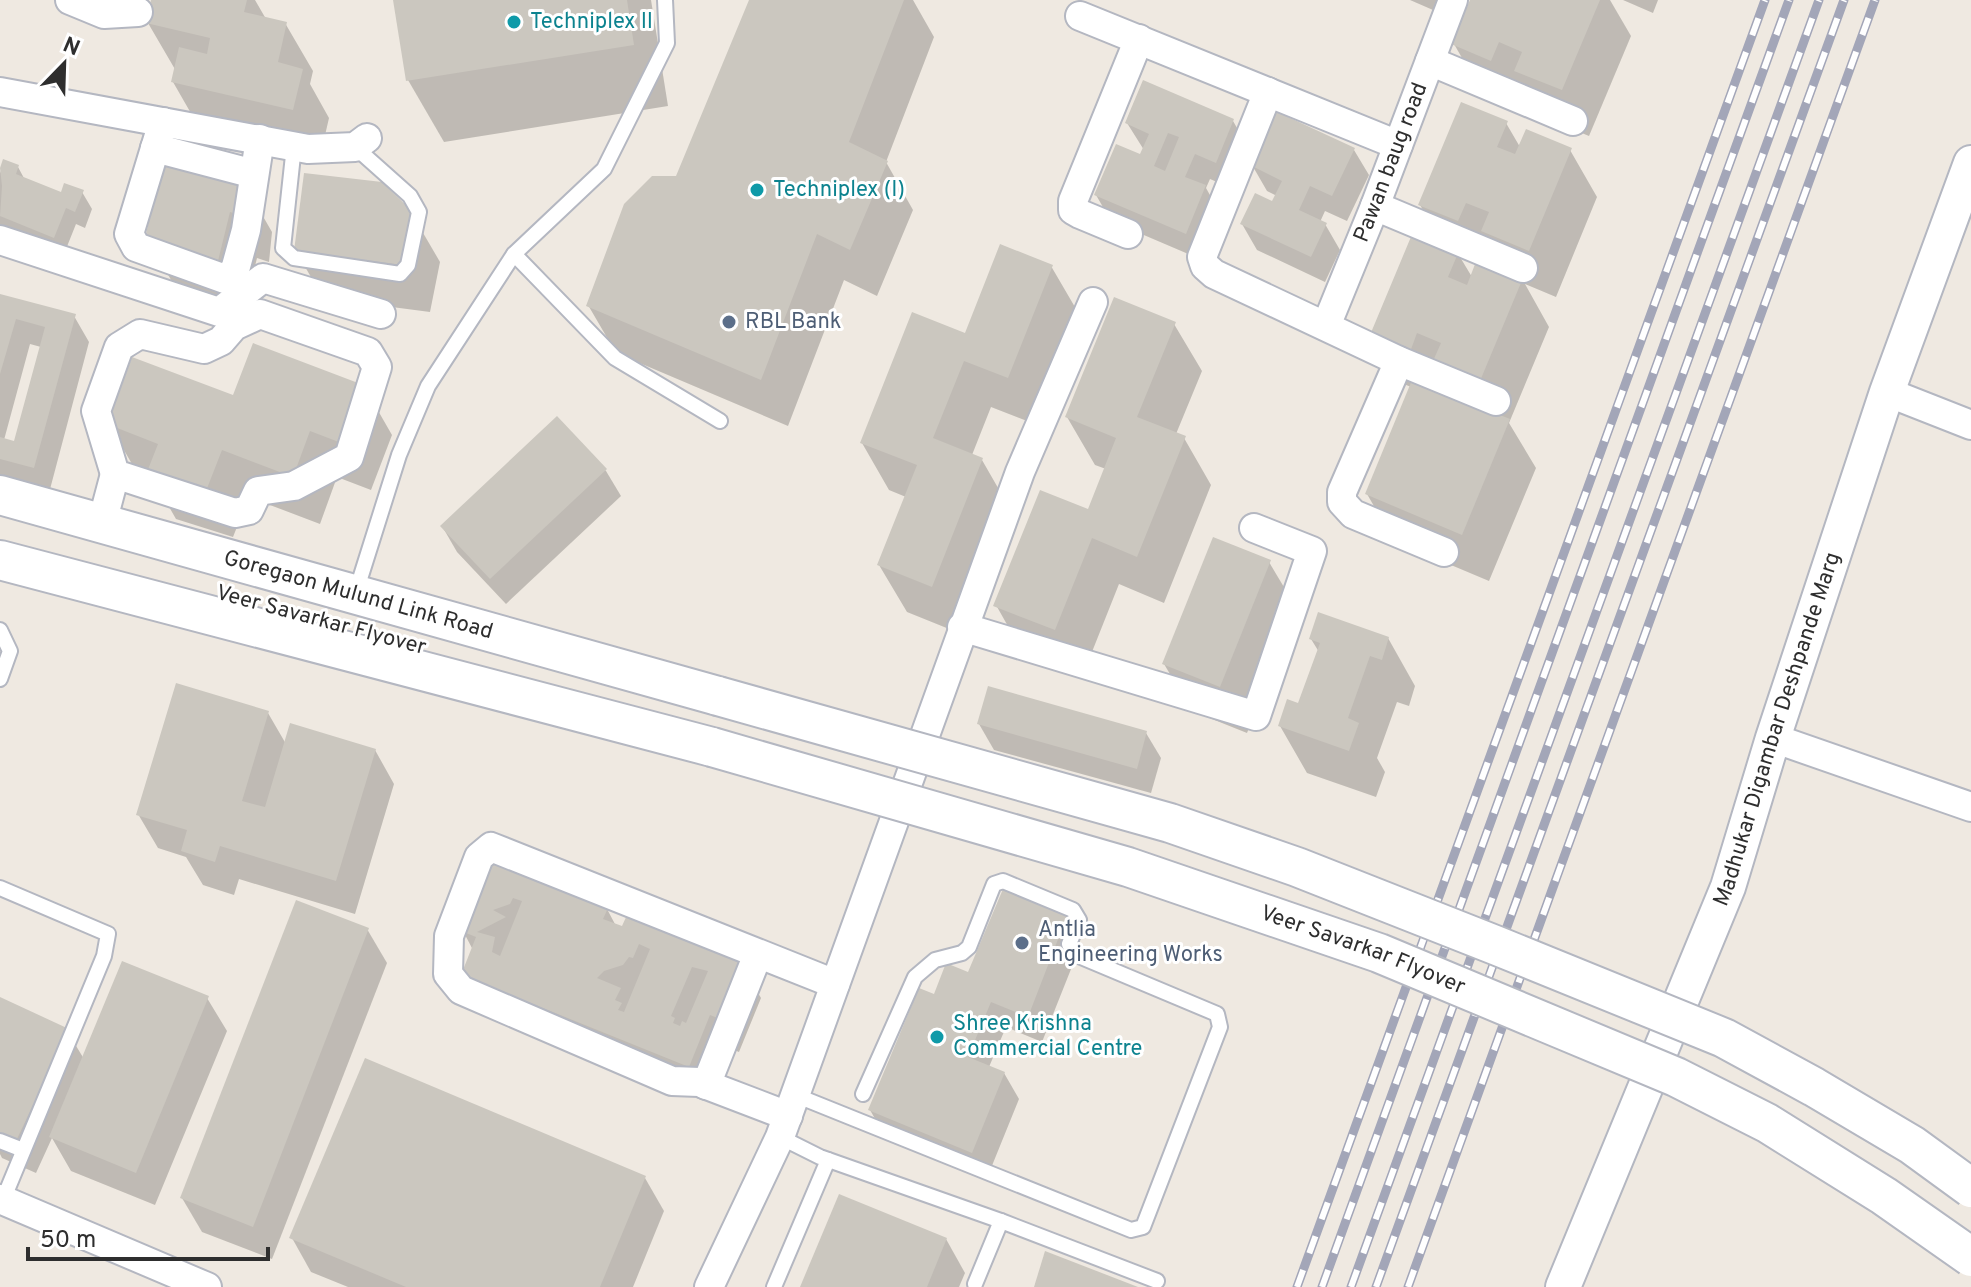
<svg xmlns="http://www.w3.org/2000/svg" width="1971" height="1287" font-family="Overpass,sans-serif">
<rect width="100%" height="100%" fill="#efe9e1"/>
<g fill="#0003" fill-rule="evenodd">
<path d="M153,0h102l11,19 19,4 28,48 -3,13 19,34 -9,39 -120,-28 -27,-47 3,-11 -28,-48z"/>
<path d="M395,0h256l17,106 -224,36 -36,-62z"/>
<path d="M751,0h162l21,37 -48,125 27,48 -36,86 -33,-16 -56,146 -172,-73 -28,-48 89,-127z"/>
<path d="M1410,0h28l-5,10z"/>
<path d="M1472,0h138l21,36 -42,100 -108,-45 -27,-47z"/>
<path d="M1623,0h35l-5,13z"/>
<path d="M1233,121l15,26 -17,41 -21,-9 -4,9 14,25 -20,46 -89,-38 -15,-26 46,-38 2,-7 -17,-27z"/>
<path d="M1506,123l14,24 50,3 27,47 -41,100 -31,-13 24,43 -40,96 27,45 -47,113 -95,-40 -27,-47 44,-107 -12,-5 46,-135 -25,-42zM1460,257l17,7 -5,13z"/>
<path d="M1354,150l15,25 -22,46 -22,-10 -5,11 5,2 15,26 -15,32 -68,-32 -15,-26 31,-20 4,-8 -10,-5 -15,-26z"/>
<path d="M5,162l13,5 7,13 37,14 20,-2 10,17 -7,19 -9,-4 -12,30 -61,-24 -3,-6v-51z"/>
<path d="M245,185l27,47 -3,30 -12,-4 -12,49 -71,-22 -27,-47z"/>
<path d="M412,214l28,48 -10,50 -107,-14 -27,-47z"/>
<path d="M1051,266l28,48 -44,110 -44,-17 -19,48 10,5 27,47 -50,126 -52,-21 -28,-47 27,-68 -17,-7 -27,-47 104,-108z"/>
<path d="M0,296l74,20 15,26 -40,151 -49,-13zM30,344l11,3 -25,96 -12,-3z"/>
<path d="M1174,324l28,47 -26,63 8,4 27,47 -47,118 -45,-19 -37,93 -59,-24 -27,-48 93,-93 17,-43 -11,-4 -28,-48z"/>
<path d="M365,388l27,47 -21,55 -34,-13 -17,47 -71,-27 -16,40 -57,-18 -24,-42 -16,-6 -27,-47 125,-26z"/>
<path d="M557,419l49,52 15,25 -115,108 -49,-52 -15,-26z"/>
<path d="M1269,562l28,47 -50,124 -55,-22 -28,-47z"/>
<path d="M1388,638l27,48 -6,20 -12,-4 -20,56 8,14 -9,25 -69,-24 -27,-47 20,-20 19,-54 -8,-13z"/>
<path d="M268,713l18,31 89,6 19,34 -39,130 -116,-35 -5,16 -31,-10 -17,-28 -28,-9 -20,-34z"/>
<path d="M979,724l167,9 15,25 -10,35 -157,-43z"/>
<path d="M489,863l118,46 9,17 125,38 20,34 -22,54 -10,-4 -21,52 -225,-91 -20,-34 10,-25 -10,-19z"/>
<path d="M1066,918l15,26 -39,98 -36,-15 -17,40 15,6 15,26 -32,79 -102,-42 -15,-26 65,-113z"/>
<path d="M367,929l20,34 -115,296 -70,-27 -20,-34z"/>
<path d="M207,998l20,33 -72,174 -84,-34 -19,-33 -16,35 -34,-15 -2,-4v-155l67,32 17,28z"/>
<path d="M645,1178l19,33 -31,76h-285l-37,-15 -19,-34z"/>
<path d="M946,1239l19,34 -6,14h-156z"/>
</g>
<g fill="#cbc7bf" fill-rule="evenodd">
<path d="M151,0h96l-3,12 43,10 -9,40 25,7 -10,41 -122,-28 8,-35 28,7 3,-16 -64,-15z"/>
<path d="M393,0h234l7,45 -228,36z"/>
<path d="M749,0h155l-55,142 39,19 -38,89 -33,-16 -56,146 -175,-74 38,-102 28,-28h24z"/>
<path d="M1470,0h130l-38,90 -48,-19 8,-19 -23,-10 -8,19 -40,-17z"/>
<path d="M1143,80l91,39 -18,44 -21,-9 -10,23 21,8 -20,49 -92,-39 22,-51 24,10 9,-20 -24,-11zM1168,133l11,4 -14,34 -11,-5z"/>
<path d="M1461,102l47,19 -11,26 18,7 11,-25 46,19 -43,103 -48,-20 8,-19 -23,-9 -8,18 -40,-16z"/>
<path d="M1275,111l80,37 -23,48 -22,-10 -11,24 28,13 -16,34 -71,-33 15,-31 17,8 10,-20 -32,-16z"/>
<path d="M3,159l16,6 -3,9 45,18 3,-9 20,7 -9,22 -9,-4 -12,30 -54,-22 2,-30 -2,-18z"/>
<path d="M163,160l83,23 -3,33 -13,-4 -12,49 -73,-23z"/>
<path d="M304,173l78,9 32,31 -11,52 -109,-14z"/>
<path d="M1413,232l46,19 -11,26 19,8 10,-26 46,19 -43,103 -47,-20 8,-18 -24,-10 -7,19 -40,-17z"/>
<path d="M1000,244l53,21 -45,113 -44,-17 -31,77 50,20 -51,129 -55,-22 40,-100 -57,-22 52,-131 53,21z"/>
<path d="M0,294l76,20 -42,154 -34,-9v-22l14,4 31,-114 -29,-8 -16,55z"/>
<path d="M1114,297l62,25 -39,95 49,19 -49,121 -45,-19 -37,92 -62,-24 47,-116 48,19 28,-71 -51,-21z"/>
<path d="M253,343l113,43 -22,58 -34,-13 -17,46 -71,-27 -16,41 -59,-19 11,-28 -51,-20 25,-67 101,38z"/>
<path d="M1412,380l98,39 -48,116 -97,-41z"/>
<path d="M557,416l50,53 -117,110 -50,-53z"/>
<path d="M1213,537l58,23 -51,127 -58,-23z"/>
<path d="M1318,612l71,25 -7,23 -12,-4 -22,62 11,5 -10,28 -71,-25 9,-27 11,4 22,-60 -11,-4z"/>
<path d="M176,683l93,28 -27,90 23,6 25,-84 86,26 -40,132 -116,-35 -5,16 -34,-11 6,-21 -51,-15z"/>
<path d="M988,686l159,45 -10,38 -160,-45z"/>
<path d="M488,860l120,48 -5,11 19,7 5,-11 116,48 -23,56 -10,-4 -21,52 -228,-92 15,-38 -15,-6zM513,898l9,3 -22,55 -8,-4 3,-15 -18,-5 29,-15 -13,-7 17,-6zM639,944l11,5 -26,63 -6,-2 4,-7 -7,-3 6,-12 -24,-10 7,-7 19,-6 6,-8 4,1zM692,967l16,4 -22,52 -4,-2 -2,5 -7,-3 2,-5 -4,-2z"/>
<path d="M1003,889l64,27 -39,101 -37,-15 -23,55 37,15 -33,81 -104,-43 51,-122 15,6 12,-31 22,9z"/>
<path d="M296,900l73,28 -116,299 -73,-29z"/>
<path d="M122,961l87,35 -73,177 -87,-36z"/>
<path d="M0,997l69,32 -53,112 -16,-8z"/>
<path d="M365,1058l281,118 -46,111h-194l-117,-49z"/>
<path d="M839,1194l108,44 -20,49h-127z"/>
<path d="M1045,1251l93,36h-104z"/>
</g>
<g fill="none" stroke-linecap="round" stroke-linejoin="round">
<g stroke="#b4b7c1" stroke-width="18">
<g id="service">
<path d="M294,146l-11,102 11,10 106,16 8,-9 11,-53 -9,-16 -55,-49"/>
<path d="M514,254l101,104 105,63"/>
<path d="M354,591l6,-12 39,-124 29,-69 86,-132 90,-85 63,-126 -2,-43"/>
<path d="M0,630l10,21 -10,28"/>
<path d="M0,888l108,46 -4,22 -101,244"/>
<path d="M795,1095l336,135 12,-3 77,-200 -3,-13 -143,-60 -5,-10 10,-24 -6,-10 -70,-29 -9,3 -25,63 -7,6 -27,7 -20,17 -52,117"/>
<path d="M780,1137l40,20 181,64 156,60"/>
<path d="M0,1141l23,9"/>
<path d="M975,1284l26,-63"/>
<path d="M774,1287l54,-127"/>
</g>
</g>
<g stroke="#b4b7c1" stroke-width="32">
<g id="minor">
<path d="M70,0l34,14 34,-2"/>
<path d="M1080,16l318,129"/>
<path d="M1430,61l143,60"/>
<path d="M0,92l308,57 47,-2 12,-9"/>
<path d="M1268,92l-66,165 3,9 9,8 185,87 97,40"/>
<path d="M163,122l-34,112 7,13 89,32 10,-9 11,-40 14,-91"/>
<path d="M155,148l99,26"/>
<path d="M1375,206l148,62"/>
<path d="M1128,234l-48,-20 -7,-4v-9l66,-162"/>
<path d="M0,240l219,72 44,-34 118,36"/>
<path d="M260,314l108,38 9,15 -28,90 -55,29 -36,5 -9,19 -14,3 -120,-39 -19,-63 23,-64 21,-13 64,15 17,-8 13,-15z"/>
<path id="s1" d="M1326,326l49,-120 78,-206"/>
<path d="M1399,361l-57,131v10l11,12 91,38"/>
<path d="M1887,392l84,33"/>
<path d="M102,523l13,-49"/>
<path d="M962,627l294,89 56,-165 -58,-23"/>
<path d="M1773,738l198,69"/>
<path d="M706,1085l52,-131"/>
<path d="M788,1116l-89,-34 -27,-1 -211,-91 -13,-16 1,-38 30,-79 12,-10 344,137"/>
<path d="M0,1199l207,88"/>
<path d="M709,1287l71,-150 240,-665 73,-170"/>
</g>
</g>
<g stroke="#b4b7c1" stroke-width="38">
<g id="tertiary">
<path id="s2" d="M1563,1287l165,-400 45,-149 114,-346 84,-229"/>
</g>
</g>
<g stroke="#b4b7c1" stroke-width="42">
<g id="secondary">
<path id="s3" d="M0,495l718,201"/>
<path d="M0,560l712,187"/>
</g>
</g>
<use href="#service" stroke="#fff" stroke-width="14"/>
<use href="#minor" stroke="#fff" stroke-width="28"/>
<use href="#tertiary" stroke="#fff" stroke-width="34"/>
<use href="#secondary" stroke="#fff" stroke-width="38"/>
<g stroke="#a3a6b8" stroke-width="9">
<g id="rail">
<path d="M1297,1287l468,-1287"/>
<path d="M1322,1287l467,-1287"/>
<path d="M1351,1287l468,-1287"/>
<path d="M1376,1287l468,-1287"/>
<path d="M1408,1287l467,-1287"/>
</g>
</g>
<use href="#rail" stroke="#fff" stroke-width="6" stroke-dasharray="18" stroke-linecap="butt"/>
<g stroke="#b4b7c1" stroke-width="42" stroke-linecap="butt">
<g id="secondary-bridge">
<path d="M718,696l452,127 127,44 198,78 229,93 90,49 98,58 59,43"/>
<path id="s4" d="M712,747l416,120 251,86 297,124 91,46 117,73 87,61"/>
</g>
</g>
<use href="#secondary-bridge" stroke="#fff" stroke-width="38"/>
</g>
<g fill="#0f9aa8" stroke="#fff" stroke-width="3">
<circle cx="514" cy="22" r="8"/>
<circle cx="757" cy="190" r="8"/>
<circle cx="937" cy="1037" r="8"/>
</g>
<g fill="#5c6f8a" stroke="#fff" stroke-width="3">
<circle cx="729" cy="322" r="8"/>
<circle cx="1022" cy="943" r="8"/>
</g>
<g text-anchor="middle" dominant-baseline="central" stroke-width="6" stroke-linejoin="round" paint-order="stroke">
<g font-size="22" fill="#0d838f" stroke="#fff" text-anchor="start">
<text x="530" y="22">Techniplex II</text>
<text x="773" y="190">Techniplex (I)</text>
<text x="953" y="1024">Shree Krishna<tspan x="953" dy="25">Commercial Centre</tspan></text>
</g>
<g font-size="22" fill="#2e2e2e" stroke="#fff">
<text stroke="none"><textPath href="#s1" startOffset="176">Pawan baug road</textPath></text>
<text stroke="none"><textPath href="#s3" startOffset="372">Goregaon Mulund Link Road</textPath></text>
<text transform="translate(321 621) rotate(15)">Veer Savarkar Flyover</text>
<text stroke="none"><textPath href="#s2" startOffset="598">Madhukar Digambar Deshpande Marg</textPath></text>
<text stroke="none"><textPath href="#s4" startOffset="682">Veer Savarkar Flyover</textPath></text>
</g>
<g font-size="22" fill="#4e5e75" stroke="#fff" text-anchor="start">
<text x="745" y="322">RBL Bank</text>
<text x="1038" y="930">Antlia<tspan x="1038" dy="25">Engineering Works</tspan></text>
</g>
</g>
<g transform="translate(64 64) rotate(23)" stroke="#ffffff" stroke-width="6" paint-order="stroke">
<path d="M0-6L14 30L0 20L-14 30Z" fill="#2e2e2e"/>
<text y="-12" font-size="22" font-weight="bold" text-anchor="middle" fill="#2e2e2e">N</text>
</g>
<path d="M28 1247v12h240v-12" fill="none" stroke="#2e2e2e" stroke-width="4"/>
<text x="40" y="1247" font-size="24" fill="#2e2e2e" stroke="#ffffff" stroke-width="6" paint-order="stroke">50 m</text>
</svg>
